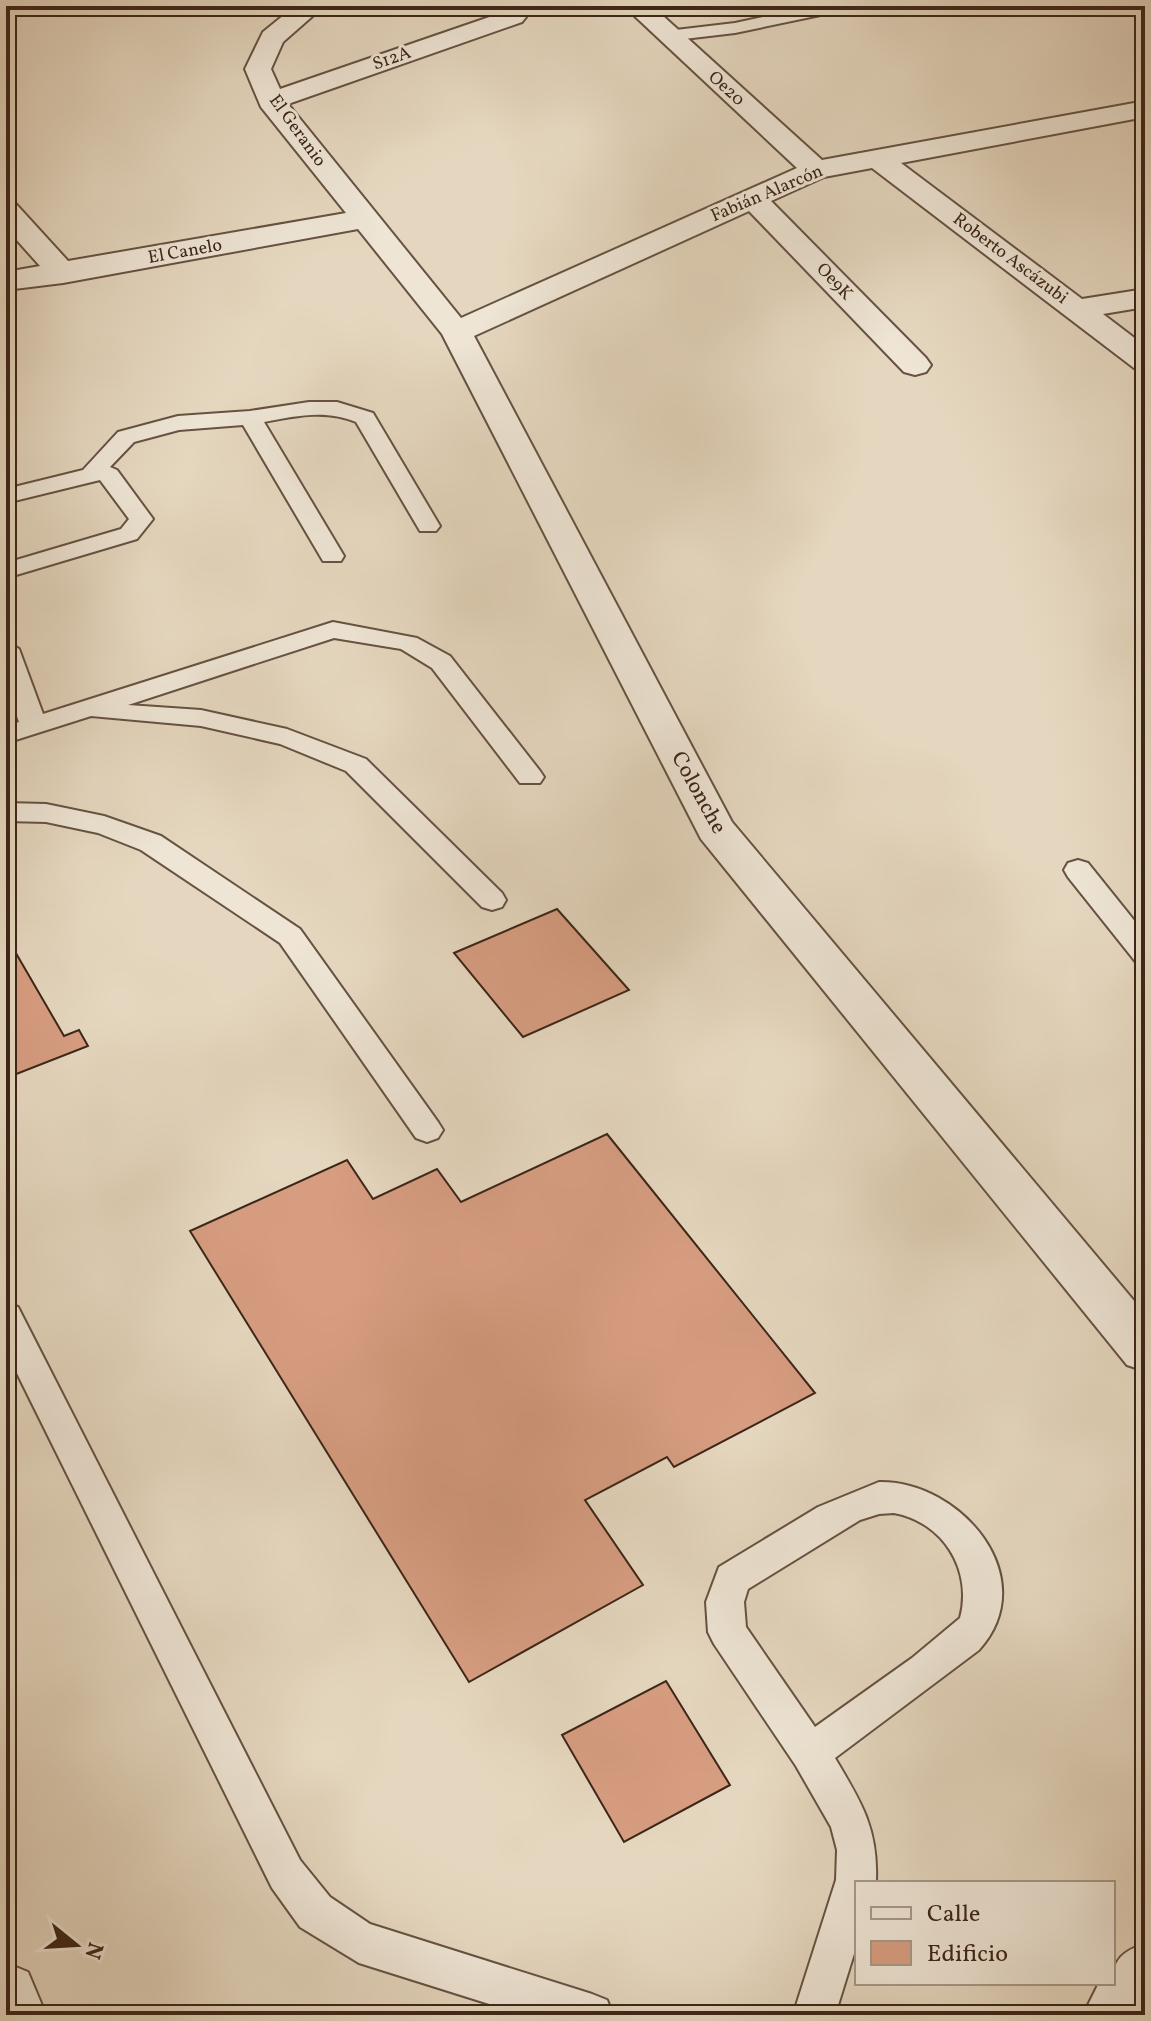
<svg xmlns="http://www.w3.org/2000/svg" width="1151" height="2021" font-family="Vollkorn,serif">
<rect width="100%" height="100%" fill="#e5d7bf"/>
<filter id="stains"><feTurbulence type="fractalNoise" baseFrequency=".0025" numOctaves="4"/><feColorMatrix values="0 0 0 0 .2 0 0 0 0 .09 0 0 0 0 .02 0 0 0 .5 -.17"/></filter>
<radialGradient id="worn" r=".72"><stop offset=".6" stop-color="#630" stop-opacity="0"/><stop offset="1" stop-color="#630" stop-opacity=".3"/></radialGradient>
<g fill="#d79d81" stroke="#3c2618" stroke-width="2">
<path d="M557,909l72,81 -106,47 -69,-84z"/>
<path d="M6,936l58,100 15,-6 9,16 -82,32z"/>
<path d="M607,1134l208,259 -141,74 -7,-10 -82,43 58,85 -174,97 -279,-451 157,-71 26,39 64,-30 24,33z"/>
<path d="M666,1681l64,104 -106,57 -62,-107z"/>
</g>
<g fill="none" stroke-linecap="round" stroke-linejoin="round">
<g stroke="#665242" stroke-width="4">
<g id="service">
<path d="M815,6l24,2 -9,5 -95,20 -68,8 -9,-5 9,-5 68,-8z"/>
<path d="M309,402h28l36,11 67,113 -4,5h-16l-64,-109c-30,-13 -61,-6 -92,0l80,134 -3,5h-18l-80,-136 -64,5 -45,12 -24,25 7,3 36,49 -16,20 -131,39v-15l115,-34 8,-10 -29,-39 -94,23v-14l77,-19 35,-38 60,-16 72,-5z"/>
<path d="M333,622l84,16 33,18 90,115 4,6 -4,6h-20l-88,-115 -31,-19 -67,-11 -206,67 73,5 86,19 79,30 136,134 4,7 -4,7 -10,3 -10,-3 -136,-136 -66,-27 -79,-18 -110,-10 -85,27v-17l13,-4 -13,-37v-44l13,8 24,65z"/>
<path d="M6,803l40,1 58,12 57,20 139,93 138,193 5,8 -5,8 -11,4 -11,-4 -136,-195 -139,-93 -43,-17 -52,-11 -40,-1z"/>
<path d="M1078,860l10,3 57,71v30l-10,-3 -67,-84 -4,-7 4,-7z"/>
<path d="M6,1303l12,4 282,553 30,37 40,27 222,70 15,6 6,15h-89l-165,-52 -59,-36 -28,-39 -266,-537z"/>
<path d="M879,1482c81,-2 165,96 100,168l-144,108c26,44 43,70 41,122v3h-19v61l-22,71h-42l43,-135 1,-30 -6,-23 -35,-61 -82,-122 -6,-12 -2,-30 13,-35 99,-60zM894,1513c49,9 79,57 66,105l-48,40 -97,69 -69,-100 -2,-25 4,-13 112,-69 19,-6z"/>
</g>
</g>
<g stroke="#665242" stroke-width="4">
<g id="minor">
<path d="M295,6h29l-41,36 -12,27 9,20 224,-77h18l4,5 -4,5 -234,82 173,214 336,-150 -173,-162h28l170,154 323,-59v16l-244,46 181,136 63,-10v18l-42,7 42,32v25l-11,-3 -262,-200 -48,9 -53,24 155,157 5,7 -5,7 -11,3 -11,-3 -155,-161 -275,125 258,486 413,492v57l-18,-6 -426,-526 -259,-505 -84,-105 -295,54 -57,7v-18l34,-6 -34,-38v-27l10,3 52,57 278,-48 -85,-106 -16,-38 18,-37z"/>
<path d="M1145,1943v72h-62l16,-32h14c0,-25 10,-31 32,-40z"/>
<path d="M6,1963l22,9 18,43h-40z"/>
</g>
</g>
<use href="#service" fill="#eee5d5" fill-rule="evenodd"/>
<use href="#minor" fill="#eee5d5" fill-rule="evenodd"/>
</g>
<g text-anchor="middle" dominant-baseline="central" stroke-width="6" stroke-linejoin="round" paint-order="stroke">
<g font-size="18" fill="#3c2618" stroke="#eee5d5">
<text transform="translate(392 59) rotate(-19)">S12A</text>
<text transform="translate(726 89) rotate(42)">Oe20</text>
<text transform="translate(297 131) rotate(54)">El Geranio</text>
<text transform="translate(767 194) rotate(-23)">Fabián Alarcón</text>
<text transform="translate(185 252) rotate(-10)">El Canelo</text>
<text transform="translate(1010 259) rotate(37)">Roberto Ascázubi</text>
<text transform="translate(834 282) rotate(46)">Oe9K</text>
</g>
<g font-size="22" fill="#3c2618" stroke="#eee5d5">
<text transform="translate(698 793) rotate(61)">Colonche</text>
</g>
</g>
<rect width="1151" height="2021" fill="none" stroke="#e5d7bf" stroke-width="32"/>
<rect x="8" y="8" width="1135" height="2005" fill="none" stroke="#3c2618" stroke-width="4"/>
<rect x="16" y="16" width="1119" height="1989" fill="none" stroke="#3c2618" stroke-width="2"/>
<rect x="855" y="1881" width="260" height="104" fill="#eee5d5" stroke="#a79989" stroke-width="2"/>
<rect x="871" y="1907" width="40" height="12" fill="#eee5d5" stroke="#a79989" stroke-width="2"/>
<text x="927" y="1921" font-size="24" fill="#3c2618">Calle</text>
<rect x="871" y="1941" width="40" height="24" fill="#d79d81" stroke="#a79989" stroke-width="2"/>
<text x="927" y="1961" font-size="24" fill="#3c2618">Edificio</text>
<g transform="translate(76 1945) rotate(108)" stroke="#eee5d5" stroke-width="6" paint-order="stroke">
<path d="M0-6L14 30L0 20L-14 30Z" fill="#3c2618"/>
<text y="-12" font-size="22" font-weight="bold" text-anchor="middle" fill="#3c2618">N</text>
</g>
<rect width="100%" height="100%" filter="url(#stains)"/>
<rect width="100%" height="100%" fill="url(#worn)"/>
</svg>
